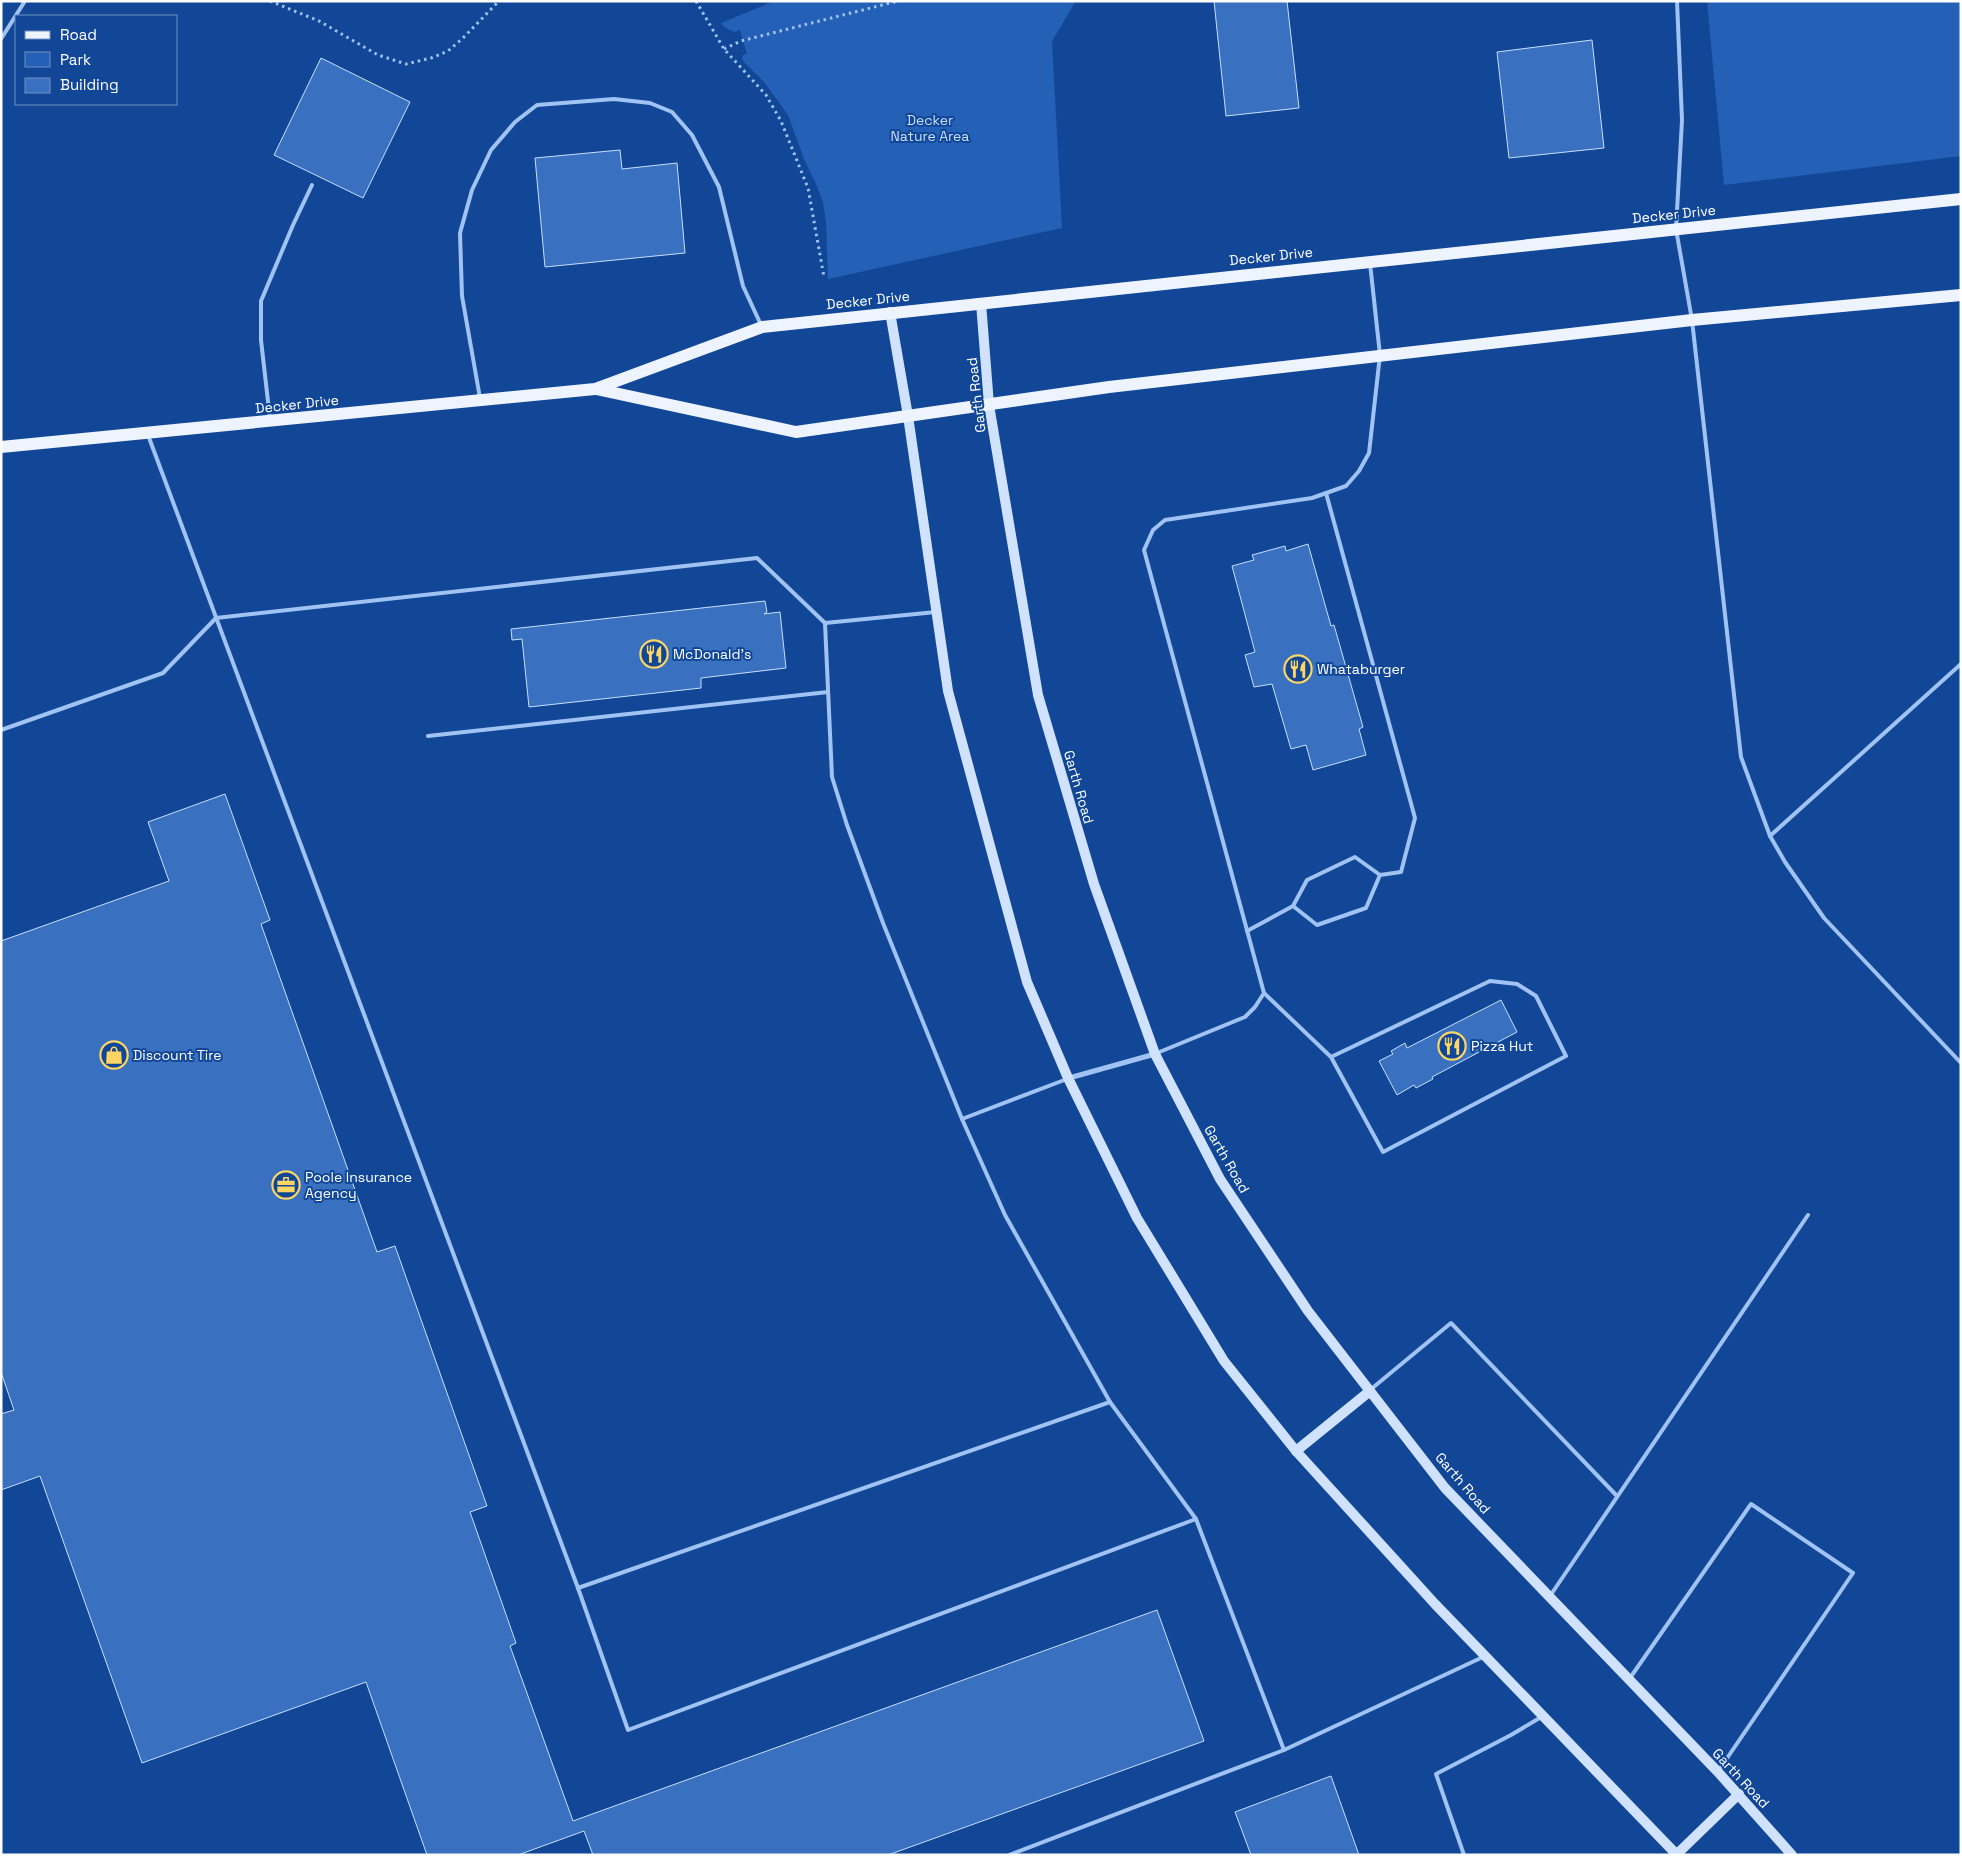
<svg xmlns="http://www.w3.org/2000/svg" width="1962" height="1856" font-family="'Space Grotesk',sans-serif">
<rect width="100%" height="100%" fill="#114796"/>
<g fill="#2360b6">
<path d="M774,1h302l-24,40 10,187 -234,51 -2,-57 -3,-20 -7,-18 -12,-25 -16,-44 -24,-33 -21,-21 -1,-4 2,-3h3l-7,-24 -5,2 -10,-4 -4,-5z"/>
<path d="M1707,1h254v155l-237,29z"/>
</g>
<g fill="#3970bf" stroke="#c8dffe">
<path d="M1214,1h73l12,107 -73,8z"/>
<path d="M1592,40l12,108 -95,10 -12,-106z"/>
<path d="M321,58l89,44 -47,96 -89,-43z"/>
<path d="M620,150l2,19 55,-6 8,90 -140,14 -10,-109z"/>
<path d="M1308,544l23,82 3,-1 29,102 -4,2 7,26 -53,15 -7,-25 -15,4 -19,-65 -18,3 -9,-32 10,-3 -23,-86 22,-6 -2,-5 33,-9 1,5z"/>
<path d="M765,601l2,11 -3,2 16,-2 6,56 -85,10v10l-172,19 -7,-68 -10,1 -1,-11z"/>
<path d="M225,794l45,126 -9,4 116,328 18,-6 92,260 -17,6 46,131 -6,3 63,175 584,-211 47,131 -316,114h-295l-9,-24 -66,24h-91l-61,-173 -224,81 -102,-287 -39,14v-76l13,-4 -13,-38v-431l168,-60 -21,-59z"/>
<path d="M1501,1000l16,32 -85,45 1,2 -17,9 -2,-3 -17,10 -18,-34 14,-7 -2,-3 14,-8 2,5z"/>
<path d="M1331,1776l28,79h-108l-16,-43z"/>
</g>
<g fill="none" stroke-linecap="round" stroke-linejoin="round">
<g stroke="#a0c3f4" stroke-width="3" stroke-dasharray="2.5 4" stroke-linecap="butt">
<path d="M270,1l49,20 59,34 28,9 25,-6 17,-7 15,-13 36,-37"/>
<path d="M696,1l28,48 42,46 15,26 27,67 16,89"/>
<path d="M724,49l17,-8 157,-40"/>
</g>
<g stroke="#a0c3f4" stroke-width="4">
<path d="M1677,1l5,119 -6,109 16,91 49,437 29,79 15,26 39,56 137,145"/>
<path d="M1,39l24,-38"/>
<path d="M480,398l-18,-102 -2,-63 12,-43 19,-40 24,-28 22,-17 77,-6 36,4 22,9 20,23 27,52 24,99 18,39"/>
<path d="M270,419l-9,-79v-39l32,-76 19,-40"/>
<path d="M148,435l430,1153 532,-186"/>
<path d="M825,623l7,154 15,48 36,98 79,196 43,96 105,187 86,117 88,231 199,-93"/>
<path d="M1,730l162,-57 53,-55 541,-60 68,65 111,-11"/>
<path d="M428,736l400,-44"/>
<path d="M1770,836l191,-172"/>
<path d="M1293,906l24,19 49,-17 14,-33"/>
<path d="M1247,931l46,-25 14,-26 48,-23 25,18 21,-3 14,-54 -89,-325"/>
<path d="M1264,993l67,64 52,95 183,-96 -30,-60 -19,-12 -27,-3 -159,76"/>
<path d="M1157,1053l88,-36 10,-10 9,-14 -120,-443 9,-20 12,-10 147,-22 34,-12 13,-15 10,-18 11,-98 -10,-92"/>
<path d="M962,1119l105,-40"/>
<path d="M1370,1390l81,-67 166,173"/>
<path d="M578,1588l50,142 568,-211"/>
<path d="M1550,1596l258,-381"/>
<path d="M1630,1678l121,-174 102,69 -134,197"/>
<path d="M1009,1855l275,-105"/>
<path d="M1464,1855l-28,-81 75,-39 32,-19"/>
</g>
<path stroke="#a0c3f4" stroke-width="5" d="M1069,1078l86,-24"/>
<g stroke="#d0e2fd" stroke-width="10">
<path d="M981,303l8,102 49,290 56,189 61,170 65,125 88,132 137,177 273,284 74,83"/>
<path d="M890,312l18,104 40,275 79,291 41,96 69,140 87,143 72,90 139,153 242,251"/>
<path d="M1296,1451l74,-60"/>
<path d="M1677,1854l62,-60"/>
</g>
<g stroke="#edf3ff" stroke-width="12">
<path d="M596,389l200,43 313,-45 583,-67 269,-25"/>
<path d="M1,447l594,-58 167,-62 1199,-128"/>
</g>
</g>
<defs>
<g id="restaurant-ring" transform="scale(1.4375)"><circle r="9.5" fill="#114796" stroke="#ffd663" stroke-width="1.5"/><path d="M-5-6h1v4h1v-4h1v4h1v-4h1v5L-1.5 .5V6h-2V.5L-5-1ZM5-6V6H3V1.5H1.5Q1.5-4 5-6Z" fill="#ffd663"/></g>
<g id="shop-ring" transform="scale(1.4375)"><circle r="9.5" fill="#114796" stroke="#ffd663" stroke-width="1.5"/><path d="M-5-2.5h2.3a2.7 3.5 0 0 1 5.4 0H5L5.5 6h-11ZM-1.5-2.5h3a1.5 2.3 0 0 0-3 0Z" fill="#ffd663"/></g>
<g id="office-ring" transform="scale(1.4375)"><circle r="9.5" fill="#114796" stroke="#ffd663" stroke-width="1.5"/><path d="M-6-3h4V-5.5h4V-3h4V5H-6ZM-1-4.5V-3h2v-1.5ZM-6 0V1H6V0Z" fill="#ffd663"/></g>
</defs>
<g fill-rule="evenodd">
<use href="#restaurant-ring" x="654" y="654"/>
<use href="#restaurant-ring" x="1298" y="669"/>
<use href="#restaurant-ring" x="1452" y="1046"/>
<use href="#shop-ring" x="114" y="1055"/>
<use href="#office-ring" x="286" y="1185"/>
</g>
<g text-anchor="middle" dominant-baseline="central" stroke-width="4" stroke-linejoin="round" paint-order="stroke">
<g font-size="14" fill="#c8dffe" stroke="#114796">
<text x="930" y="120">Decker<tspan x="930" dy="16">Nature Area</tspan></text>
</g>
<g font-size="14" fill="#fff" stroke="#114796">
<text transform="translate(1674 214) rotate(-6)">Decker Drive</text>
<text transform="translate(1271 256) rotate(-6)">Decker Drive</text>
<text transform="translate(868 300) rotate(-6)">Decker Drive</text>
<text transform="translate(976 395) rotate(-97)">Garth Road</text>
<text transform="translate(297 404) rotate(-6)">Decker Drive</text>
<text transform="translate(1079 787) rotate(74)">Garth Road</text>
<text transform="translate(1227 1159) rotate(60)">Garth Road</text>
<text transform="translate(1463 1483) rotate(49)">Garth Road</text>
<text transform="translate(1741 1778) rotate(47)">Garth Road</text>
</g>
<g font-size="14" fill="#fff" stroke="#114796" text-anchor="start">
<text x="673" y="654">McDonald's</text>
<text x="1317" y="669">Whataburger</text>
<text x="1471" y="1046">Pizza Hut</text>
<text x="133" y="1055">Discount Tire</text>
<text x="305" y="1177">Poole Insurance<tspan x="305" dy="16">Agency</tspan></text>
</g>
</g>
<rect width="1962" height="1856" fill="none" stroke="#ffffff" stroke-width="5"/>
<rect x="15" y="15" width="162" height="90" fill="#114796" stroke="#7091c0"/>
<rect x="25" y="31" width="25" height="8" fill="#edf3ff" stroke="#7091c0"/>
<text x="60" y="40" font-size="15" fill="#ffffff">Road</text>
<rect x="25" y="52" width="25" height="15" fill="#2360b6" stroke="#7091c0"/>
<text x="60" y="65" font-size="15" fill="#ffffff">Park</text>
<rect x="25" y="78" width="25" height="15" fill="#3970bf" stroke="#7091c0"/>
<text x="60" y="90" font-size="15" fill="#ffffff">Building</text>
</svg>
